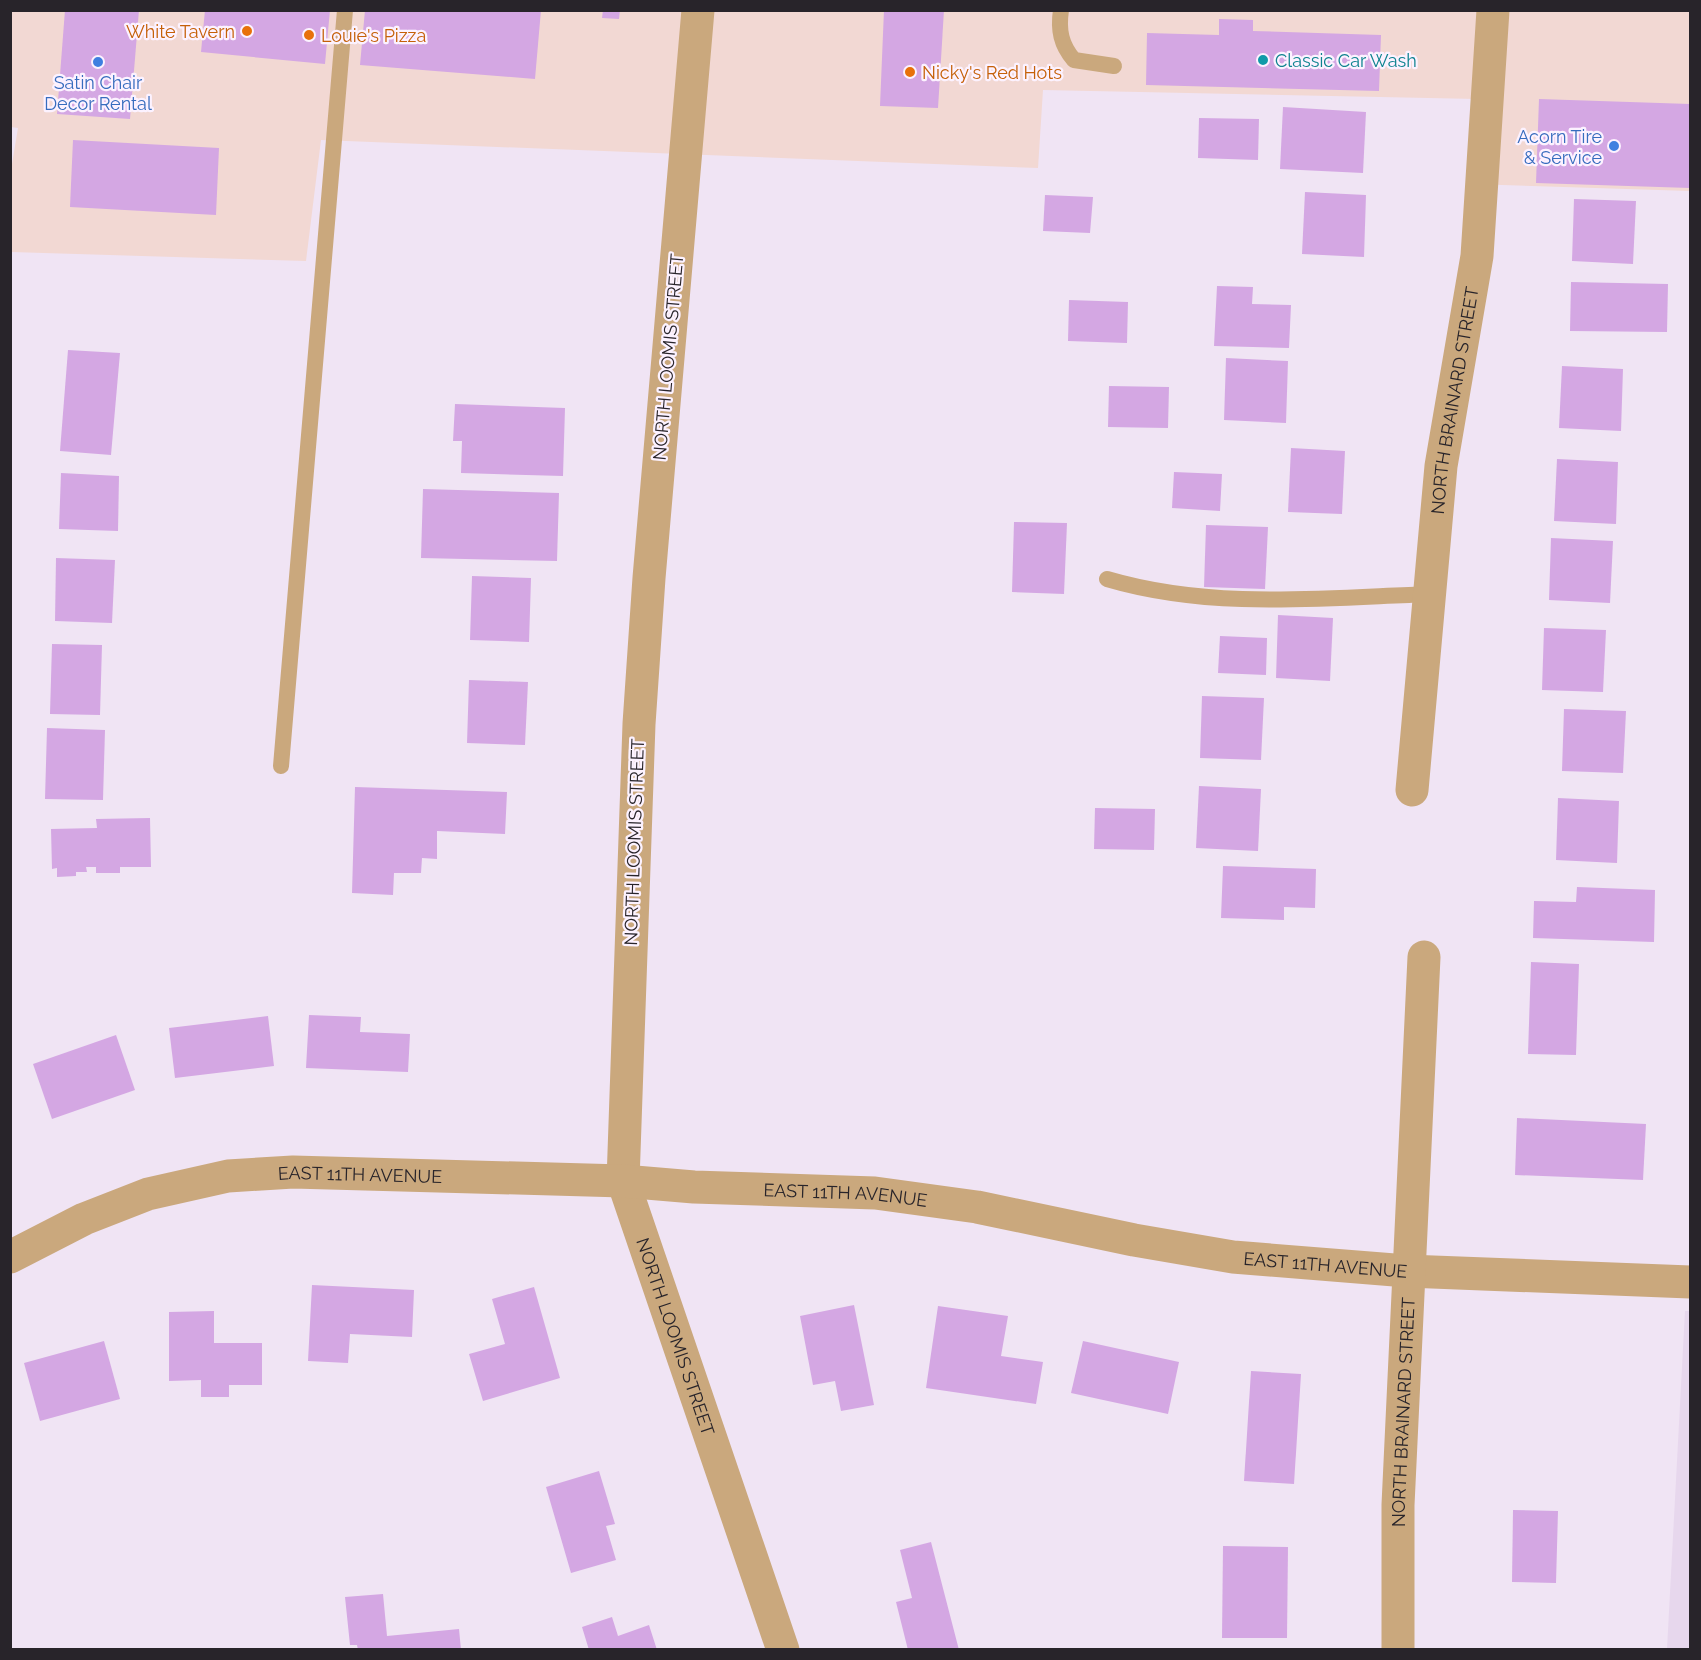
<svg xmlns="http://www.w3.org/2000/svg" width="1701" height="1660" font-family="Raleway,sans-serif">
<rect width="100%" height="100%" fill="#f0e4f4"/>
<path fill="#f2d8d3" d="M11,11h1679v180l-220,-7 7,-85 -434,-9 -5,78 -717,-28 -15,121 -295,-9v-82l7,-42 -7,-1z"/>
<path fill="#e7d7ed" d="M1685,1311h5v338h-23z"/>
<g fill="#d4a7e3">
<path d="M65,10h74l-9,109 -73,-5z"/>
<path d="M205,10h125l-5,54 -124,-12z"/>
<path d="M365,10h176l-6,69 -175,-14z"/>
<path d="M603,10h17l-1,9 -17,-1z"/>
<path d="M884,10h60l-6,98 -58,-2z"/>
<path d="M1219,19l34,1v11l128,4 -2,56 -233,-6 1,-52 72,2z"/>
<path d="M1539,99l151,5v84l-154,-5z"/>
<path d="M1283,107l83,5 -3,61 -83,-4z"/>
<path d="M1199,118l60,1 -1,41 -60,-2z"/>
<path d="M73,140l146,8 -3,67 -146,-8z"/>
<path d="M1305,192l61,3 -2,62 -62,-3z"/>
<path d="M1045,195l48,2 -3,36 -47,-2z"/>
<path d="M1574,199l62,2 -3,63 -61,-3z"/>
<path d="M1571,282l97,2 -1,48 -97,-1z"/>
<path d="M1217,286l36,1 -1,17 39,1 -2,43 -75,-2z"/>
<path d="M1069,300l59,2 -1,41 -59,-2z"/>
<path d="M68,350l52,3 -9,102 -51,-4z"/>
<path d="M1226,358l62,3 -2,62 -62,-3z"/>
<path d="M1562,366l61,3 -2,62 -62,-3z"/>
<path d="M1109,386l60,1 -1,41 -60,-1z"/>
<path d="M455,404l110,4 -2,68 -102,-3 1,-32h-9z"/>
<path d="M1291,448l54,3 -3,63 -54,-2z"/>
<path d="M1557,459l61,3 -2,62 -62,-3z"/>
<path d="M1174,472l48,2 -2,37 -48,-3z"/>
<path d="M61,473l58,3 -1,55 -59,-2z"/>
<path d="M423,489l136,4 -2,68 -136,-3z"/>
<path d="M1014,522l53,1 -3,71 -52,-2z"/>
<path d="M1206,525l62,2 -3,62 -61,-2z"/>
<path d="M1551,538l62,3 -3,62 -61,-3z"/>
<path d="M56,558l59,2 -3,63 -57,-2z"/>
<path d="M472,576l59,2 -2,64 -59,-2z"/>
<path d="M1278,615l55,3 -3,63 -54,-3z"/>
<path d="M1544,628l62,2 -3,62 -61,-2z"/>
<path d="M1220,636l47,2 -1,37 -48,-2z"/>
<path d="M52,644l50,1 -2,70 -50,-1z"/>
<path d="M469,680l59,2 -3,63 -58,-2z"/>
<path d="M1202,696l62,2 -3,62 -61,-2z"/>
<path d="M1564,709l62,2 -3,62 -61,-2z"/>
<path d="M47,728l58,2 -2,70 -58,-1z"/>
<path d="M1199,786l62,3 -3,62 -62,-3z"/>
<path d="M355,787l152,5 -2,42 -68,-3v28l-15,-1 -1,15h-27l-1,22 -41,-2z"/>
<path d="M1558,798l61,3 -2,62 -61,-3z"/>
<path d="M1095,808l60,1 -1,41 -60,-1z"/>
<path d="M150,818l1,49h-31v6h-24v-6h-10l1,5h-11v4l-19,1v-9l-5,1 -1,-40 46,-1 -1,-9z"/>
<path d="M1223,866l93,3 -1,39 -31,-1v13l-63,-2z"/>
<path d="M1577,887l78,3 -1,52 -121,-4 1,-37 42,1z"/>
<path d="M1531,962l48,2 -3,91 -48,-1z"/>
<path d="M309,1015l52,2 -1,15 50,2 -2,38 -102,-4z"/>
<path d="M268,1016l6,50 -99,12 -6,-50z"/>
<path d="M116,1035l19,55 -83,29 -19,-55z"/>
<path d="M1517,1118l129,6 -3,56 -128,-5z"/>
<path d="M312,1285l102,5 -2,47 -62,-3 -2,29 -40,-2z"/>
<path d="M534,1287l26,91 -77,23 -14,-47 36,-10 -13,-45z"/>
<path d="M854,1305l20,100 -33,6 -6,-30 -22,4 -13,-69z"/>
<path d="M938,1306l70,10 -7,40 42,6 -7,42 -110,-16z"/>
<path d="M214,1311v32h48v42h-33v12h-28v-17l-32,1v-69z"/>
<path d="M104,1341l16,58 -80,22 -16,-58z"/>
<path d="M1083,1341l96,21 -11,52 -97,-21z"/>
<path d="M1251,1371l50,3 -7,110 -50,-3z"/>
<path d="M599,1471l16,53 -9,2 10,34 -45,13 -25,-86z"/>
<path d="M1513,1510l45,1 -2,72 -44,-1z"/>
<path d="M931,1542l28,108h-51l-12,-48 16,-4 -12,-48z"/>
<path d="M1223,1546l65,1 -1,91h-65z"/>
<path d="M383,1594l4,42 72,-7 2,21h-103l-1,-5h-7l-5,-48z"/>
<path d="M612,1617l6,19 31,-11 8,25h-68l-7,-23z"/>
</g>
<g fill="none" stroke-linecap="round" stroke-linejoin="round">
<g stroke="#caa87d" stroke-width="16">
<path d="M1061,10c-3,20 0,35 13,50l40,6"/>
<path d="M1107,579c105,31 215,19 323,15"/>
<path d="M281,766l64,-756"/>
</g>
<g stroke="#caa87d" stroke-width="33">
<path id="s1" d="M698,10l-49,568 -10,146 -16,457 160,469"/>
<path id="s2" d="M1412,790l29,-324 36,-210 16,-246"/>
<path id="s3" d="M10,1257l74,-38 64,-25 80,-18 65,-4 330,9 71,6 181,6 102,14 157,33 99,17 174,14 283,11"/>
<path id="s4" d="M1398,1650v-145l26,-548"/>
</g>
</g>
<g fill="#e8710a" stroke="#fcf2ff" stroke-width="2">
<circle cx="247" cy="31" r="6"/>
<circle cx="309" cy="35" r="6"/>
<circle cx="910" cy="72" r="6"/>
</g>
<circle fill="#0f9aa8" stroke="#fcf2ff" stroke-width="2" cx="1263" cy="60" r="6"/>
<g fill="#3f7fe0" stroke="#fcf2ff" stroke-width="2">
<circle cx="98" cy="62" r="6"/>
<circle cx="1614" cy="146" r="6"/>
</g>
<g text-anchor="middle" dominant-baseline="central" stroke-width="4.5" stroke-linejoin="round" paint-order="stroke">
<g font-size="18" fill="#c56008" stroke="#fcf2ff" text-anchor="start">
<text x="235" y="31" text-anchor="end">White Tavern</text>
<text x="321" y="35">Louie's Pizza</text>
<text x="922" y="72">Nicky's Red Hots</text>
</g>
<g font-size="18" fill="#0d838f" stroke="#fcf2ff" text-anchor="start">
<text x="1275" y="60">Classic Car Wash</text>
</g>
<g font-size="18" fill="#366cbe" stroke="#fcf2ff">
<text x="98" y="82">Satin Chair<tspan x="98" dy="21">Decor Rental</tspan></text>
<text x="1602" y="136" text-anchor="end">Acorn Tire<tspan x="1602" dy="21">&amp; Service</tspan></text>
</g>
<g font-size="18" fill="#28242a" stroke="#fcf2ff">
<text transform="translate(668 357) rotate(-85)">NORTH LOOMIS STREET</text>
<text stroke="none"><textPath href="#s2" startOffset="392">NORTH BRAINARD STREET</textPath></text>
<text transform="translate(634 842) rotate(-88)">NORTH LOOMIS STREET</text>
<text stroke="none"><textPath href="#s3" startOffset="366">EAST 11TH AVENUE</textPath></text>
<text stroke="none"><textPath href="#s3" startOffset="852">EAST 11TH AVENUE</textPath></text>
<text stroke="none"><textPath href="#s3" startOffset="1338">EAST 11TH AVENUE</textPath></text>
<text stroke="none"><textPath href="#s1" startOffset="1338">NORTH LOOMIS STREET</textPath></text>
<text stroke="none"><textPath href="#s4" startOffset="238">NORTH BRAINARD STREET</textPath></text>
</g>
</g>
<rect width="1701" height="1660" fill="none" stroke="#28242a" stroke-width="24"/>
</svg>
